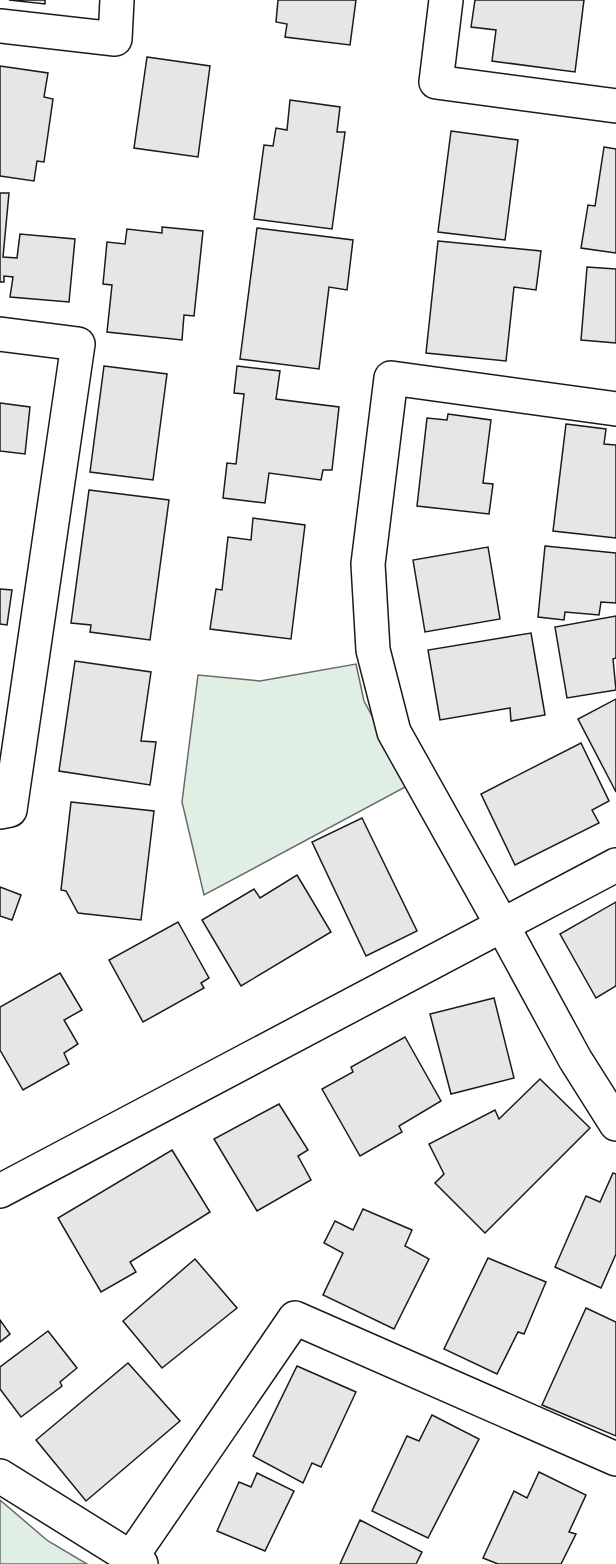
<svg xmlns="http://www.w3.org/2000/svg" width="616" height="1564" font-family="'IBM Plex Sans',sans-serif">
<rect width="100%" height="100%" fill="#fff"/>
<g fill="#e0efe3" stroke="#6a6a6a" stroke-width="1.5">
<path d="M356,664l8,37 45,84 -205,110 -22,-93 16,-127 62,6z"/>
<path d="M0,1500l48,41 39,23h-87z"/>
</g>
<g fill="#e6e6e6" stroke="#1a1a1a" stroke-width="1.5">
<path d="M9,0h36v4z"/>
<path d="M278,0h78l-6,45 -65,-8 2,-13 -11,-2z"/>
<path d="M475,0h109l-9,72 -83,-11 4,-31 -25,-3z"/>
<path d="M147,57l63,9 -12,91 -64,-9z"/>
<path d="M0,66l48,7 -4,24 9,2 -9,63 -7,-1 -3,20 -34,-5z"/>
<path d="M290,100l50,7 -3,25h8l-13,97 -78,-10 10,-74 9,1 3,-18 11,2z"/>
<path d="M451,131l67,9 -13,100 -67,-8z"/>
<path d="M604,147l12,2v104l-35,-5 7,-43 7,1z"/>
<path d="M0,193h9l-6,64 14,1 3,-24 55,5 -6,63 -59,-5 3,-20 -9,-1v6h-4z"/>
<path d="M162,227l41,4 -9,85 -10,-1 -2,25 -75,-8 5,-47 -9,-1 4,-42 18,2 2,-15 35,4z"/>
<path d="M257,228l96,12 -6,50 -18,-3 -10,82 -79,-10z"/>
<path d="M438,241l103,10 -5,39 -22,-3 -8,74 -80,-8z"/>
<path d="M587,267l29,2v74l-35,-3z"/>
<path d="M104,366l63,8 -14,106 -63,-8z"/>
<path d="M237,366l43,5 -4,28 63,8 -7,63h-9l-2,10 -52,-7 -4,30 -42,-5 4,-35 9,1 8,-70 -10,-1z"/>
<path d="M0,403l30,4 -5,47 -25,-3z"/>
<path d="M448,414l43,6 -8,63 10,1 -4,30 -72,-8 10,-88 20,2z"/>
<path d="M566,424l40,5 -2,15 12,1v93l-63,-7z"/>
<path d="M89,490l80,10 -19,140 -60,-8 1,-7 -20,-2z"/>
<path d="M253,518l52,7 -14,114 -81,-10 6,-40 6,1 6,-53 23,3z"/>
<path d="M545,546l71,7v50l-15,-1 -2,13 -34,-3 -1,8 -26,-3z"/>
<path d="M488,547l12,72 -75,13 -12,-72z"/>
<path d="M0,589l12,1 -5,35 -7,-1z"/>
<path d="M616,616v42l-3,1 3,31 -49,8 -12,-71z"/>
<path d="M531,633l14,82 -34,6 -1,-13 -70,12 -12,-70z"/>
<path d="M75,661l76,11 -10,69 15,1 -6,43 -91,-14z"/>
<path d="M616,699v93l-38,-73z"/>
<path d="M581,743l28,58 -17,9 7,13 -84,42 -34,-71z"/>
<path d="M71,802l83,9 -13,109 -63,-7 -12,-22 -5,-1z"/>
<path d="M362,818l55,113 -51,25 -54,-114z"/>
<path d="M297,875l34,57 -90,54 -39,-66 52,-31 6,9z"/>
<path d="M0,887l21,8 -9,25 -12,-4z"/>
<path d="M616,902v84l-20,12 -36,-64z"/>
<path d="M178,922l31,56 -8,5 3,5 -61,34 -34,-62z"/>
<path d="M60,973l22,37 -18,10 14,24 -14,9 5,11 -46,26 -23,-40v-43z"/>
<path d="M494,998l20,80 -63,16 -21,-80z"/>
<path d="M405,1037l36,64 -42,25 3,6 -42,24 -38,-67 31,-17 -2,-5z"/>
<path d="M540,1079l50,49 -105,105 -50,-50 9,-9 -15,-30 66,-34 4,9z"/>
<path d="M279,1104l29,46 -10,6 13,24 -54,31 -43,-72z"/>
<path d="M172,1150l38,62 -80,50 6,10 -35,20 -43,-74z"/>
<path d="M613,1173l3,1v80l-15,34 -46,-21 31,-71 14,6z"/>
<path d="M363,1209l49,21 -7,16 24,13 -35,70 -71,-34 20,-42 -19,-10 11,-22 18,9z"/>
<path d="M488,1258l58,24 -22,52 -6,-2 -21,42 -53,-25z"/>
<path d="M195,1259l42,49 -75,60 -39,-47z"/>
<path d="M586,1308l30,14v114l-74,-31z"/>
<path d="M0,1320l10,14 -10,8z"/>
<path d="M48,1331l29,37 -17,14 2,4 -41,31 -21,-28v-22z"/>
<path d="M128,1363l52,58 -94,80 -50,-61z"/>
<path d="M297,1366l59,26 -35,75 -9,-4 -9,20 -50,-27z"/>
<path d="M432,1415l47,24 -51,99 -56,-27 35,-75 12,5z"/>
<path d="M539,1472l47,23 -17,37 7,2 -15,30h-63l-15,-6 31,-67 13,7z"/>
<path d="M257,1473l37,18 -29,60 -48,-20 22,-49 12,5z"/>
<path d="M360,1520l62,32 -6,12h-76z"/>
</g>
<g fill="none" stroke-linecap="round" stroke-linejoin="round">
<g stroke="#1a1a1a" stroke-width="36">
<g id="minor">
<path d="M446,0l-10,82 180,24"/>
<path d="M0,26l115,13 2,-39"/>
<path d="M0,334l78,10 -68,466 -10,2"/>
<path d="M616,409l-225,-31 -23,186 5,86 21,82 108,193 73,134 41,65"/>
<path d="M0,1191l616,-326"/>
<path d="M0,1476l141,88"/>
<path d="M130,1559l165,-241 321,141"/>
</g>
</g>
<use href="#minor" stroke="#fff" stroke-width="33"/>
</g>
</svg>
